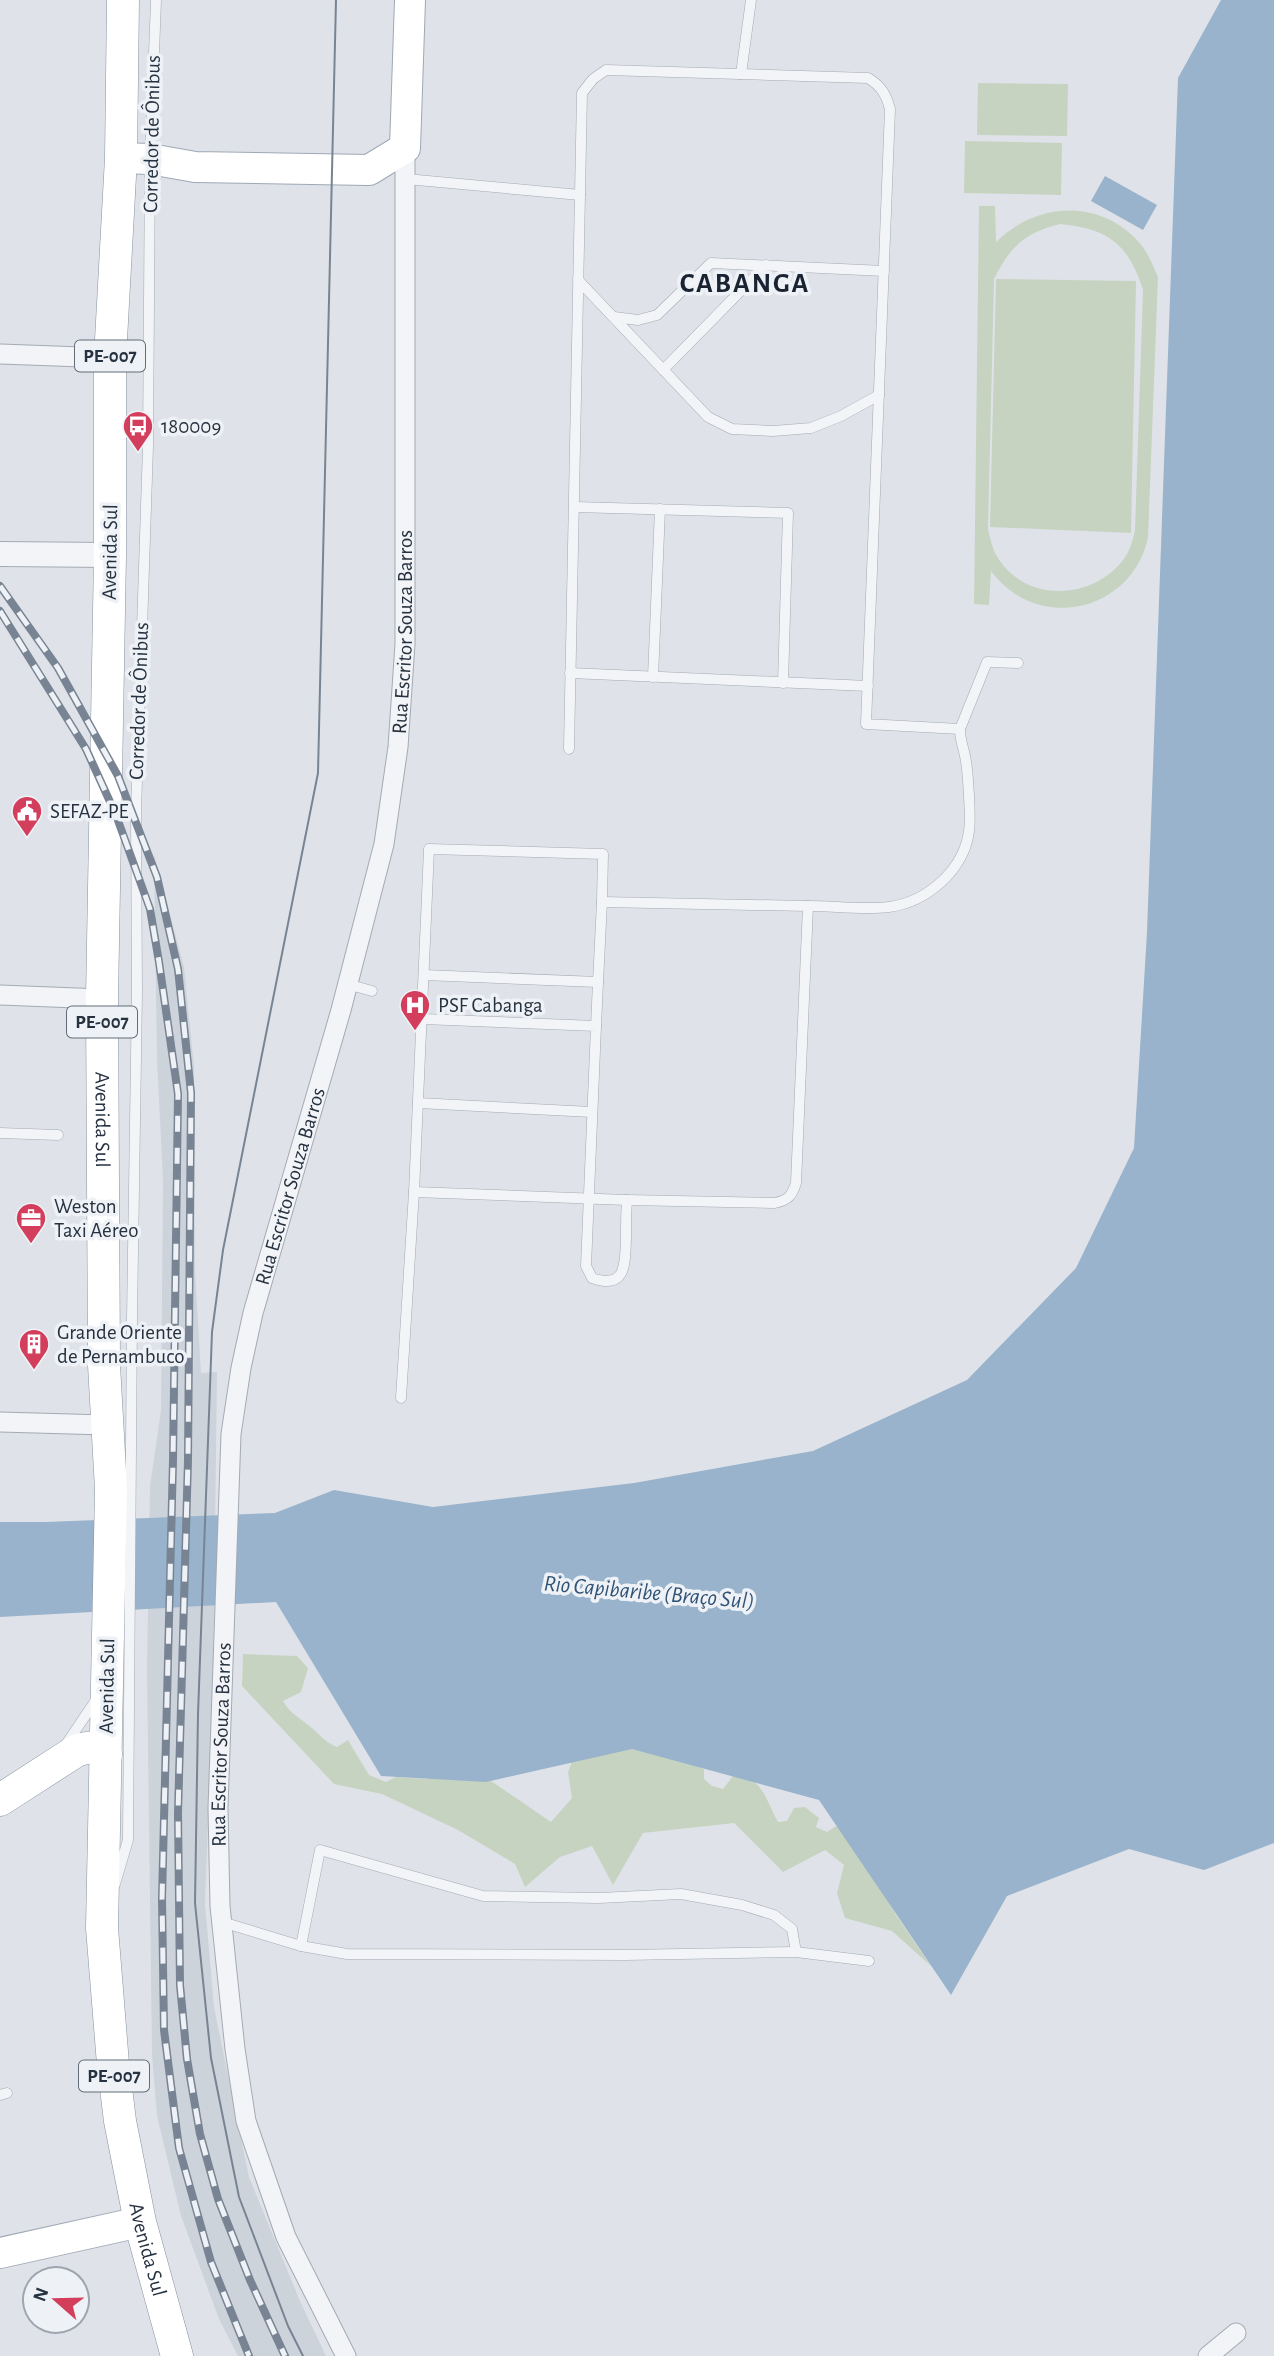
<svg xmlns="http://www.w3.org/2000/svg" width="1274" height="2356" font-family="'Alegreya Sans',sans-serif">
<rect width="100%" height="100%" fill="#dfe3e9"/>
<path fill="#cdd3db" d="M154,855l30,112 10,100 1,203 6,103 16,-1 -4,323 -8,208 9,104 35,170 51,124 26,55h-88l-19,-37 -38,-103 -24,-100 -5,-62 -5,-385 3,-183 11,-76 2,-228 -6,-124z"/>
<g fill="#c6d3c0" fill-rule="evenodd">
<path d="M978,83l90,1 -1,52 -90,-1z"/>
<path d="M965,141l97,2 -1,52 -97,-2z"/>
<path d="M979,206h16l1,36c39,-39 101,-44 141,-2 10,10 15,24 21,37l-10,261c-17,75 -111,95 -157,33l-2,34 -15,-1zM1060,224c48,5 68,19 83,66l-8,240c-2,10 -5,21 -12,30 -29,39 -94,43 -123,1 -7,-9 -9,-20 -12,-31l6,-251c17,-33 30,-46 66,-55z"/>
<path d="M996,279l140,2 -5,252 -141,-6z"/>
<path d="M243,1654l54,2 11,12 -7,24 -18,9c7,13 19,18 30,28 10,9 11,12 24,18l11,-7 21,35 17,7 10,-5 30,2 61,-10 4,12 60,41 21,-24 -4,-26 4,-10 42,-28 90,35v10l8,7 11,3 10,-13c30,0 32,23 45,46l9,-1 7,-13 11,-1 14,11 -3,9 11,5 9,-6 10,5 50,84 35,51 -39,-35 -47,-13 -8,-25 7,-28 -19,-15 -42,22 -49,-49 -91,10 -30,52 -21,-39 -32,11 -35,30 -10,-23 -57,-34 -76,-36 -48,-10 -92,-98z"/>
</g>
<g fill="#98b3cb">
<path d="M1221,0h53v1843l-70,27 -75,-21 -122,47 -56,99 -132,-195 -187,-51 -146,33 -105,-6 -105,-174 -276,15v-95h46l229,-9 59,-23 99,17 201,-24 179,-32 154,-71 109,-112 58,-120 13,-216 31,-854z"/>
<path d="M1105,176l52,29 -14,25 -52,-29z"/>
</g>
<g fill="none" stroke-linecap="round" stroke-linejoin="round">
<g stroke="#a4aab3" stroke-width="11">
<g id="service">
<path d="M741,74l10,-74"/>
<path d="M406,179l174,16"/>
<path d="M578,280l130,137 24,12 41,2 38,-3 30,-12 38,-21"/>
<path d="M614,317l24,3 19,-5 54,-52 173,8"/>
<path d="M663,370l103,-105"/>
<path d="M574,507l214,6 -5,170"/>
<path d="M570,673l298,13"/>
<path d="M653,677l7,-168"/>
<path d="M569,749l13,-656 11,-14 13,-9 262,8c13,8 18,16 22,31l-24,615 94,5"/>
<path d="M808,906c26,0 55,4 81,1 38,-5 75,-37 80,-76 2,-13 -1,-62 -4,-75 -2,-10 -5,-16 -5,-27l27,-67 31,1"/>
<path d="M347,984l25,7"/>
<path d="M423,1019l173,7 -10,240 6,12c34,12 33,-13 34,-39 0,-13 0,-26 1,-39l148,3c13,-3 17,-7 21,-20l12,-277 -206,-4 -4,80 -174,-7"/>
<path d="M596,1026l2,-44"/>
<path d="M418,1103l174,9"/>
<path d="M0,1133l58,2"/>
<path d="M414,1192l213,8"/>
<path d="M401,1398l13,-206 15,-343 174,5 -1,48"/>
<path d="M65,1746l33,-49"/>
<path d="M115,1884l13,-44 4,-522 5,-326 -1,-181 12,-365 2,-287 6,-159"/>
<path d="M222,1922l79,24 46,8 278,1 171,-3 73,9"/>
<path d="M301,1946l19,-96 163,46 116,2 82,-4 61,11 32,10 18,14 4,23"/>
<path d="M0,2095l7,-2"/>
</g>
</g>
<g stroke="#a4aab3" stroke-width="21">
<g id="minor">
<path d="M0,354l110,4"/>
<path d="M0,995l102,4"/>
<path d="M0,1422l106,3"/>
<path id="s1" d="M346,2356l-60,-119 -40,-116 -11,-72 -15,-143 -2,-98 13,-374 10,-66 12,-55 88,-303 43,-166 14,-97 7,-103v-496"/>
<path d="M1208,2356l28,-23"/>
</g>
</g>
<g stroke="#a4aab3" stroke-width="26">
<path id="tertiary" d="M0,554l110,1"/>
</g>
<g stroke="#9ea8b5" stroke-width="32">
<g id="primary">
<path d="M121,158l29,1 45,8 174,3 36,-22 5,-148"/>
<path d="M0,2253l140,-31"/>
</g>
</g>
<g stroke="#8692a0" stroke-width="33">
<g id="trunk">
<path id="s2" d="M123,0l-2,158 -11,200v197l-8,444 2,366 7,124 -9,439 11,136 7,57 20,101 37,134"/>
<path d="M0,1800l76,-49c12,-4 19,-6 30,3"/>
</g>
</g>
<use href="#service" stroke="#f2f4f7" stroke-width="10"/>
<use href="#minor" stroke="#f2f4f7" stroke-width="19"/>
<use href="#tertiary" stroke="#f2f4f7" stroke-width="24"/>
<use href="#primary" stroke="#fff" stroke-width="30"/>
<use href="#trunk" stroke="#fff" stroke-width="32"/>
<path stroke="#788493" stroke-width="2" d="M303,2356l-15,-30 -49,-129 -28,-139 -16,-155 3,-189 14,-382 11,-82 95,-477 18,-773"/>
<g stroke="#788493" stroke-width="8">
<g id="rail">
<path d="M0,586l58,82 60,108 39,101 21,92 13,124 -3,367 -10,353 2,172 7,74 13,75 18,65 32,81 35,76"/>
<path d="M0,611l86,138 30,66 34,94 9,53 19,132 -5,366 -11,439 2,131 15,118 32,114 38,94"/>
</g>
</g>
<use href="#rail" stroke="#eef2f6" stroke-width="5" stroke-dasharray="16" stroke-linecap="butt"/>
</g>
<defs>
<g id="bus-pin" transform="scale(1.575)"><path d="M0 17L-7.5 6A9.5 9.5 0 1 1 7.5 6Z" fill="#d43e5d" stroke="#eef2f6"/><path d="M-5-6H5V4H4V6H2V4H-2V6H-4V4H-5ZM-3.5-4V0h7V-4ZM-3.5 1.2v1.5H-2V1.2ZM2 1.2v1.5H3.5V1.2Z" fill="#fff"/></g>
<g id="civic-pin" transform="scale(1.575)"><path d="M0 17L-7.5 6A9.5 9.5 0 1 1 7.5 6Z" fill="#d43e5d" stroke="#eef2f6"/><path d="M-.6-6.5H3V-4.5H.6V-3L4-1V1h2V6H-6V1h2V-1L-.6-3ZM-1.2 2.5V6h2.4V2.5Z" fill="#fff"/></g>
<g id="hospital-pin" transform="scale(1.575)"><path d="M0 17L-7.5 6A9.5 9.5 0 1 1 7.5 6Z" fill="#d43e5d" stroke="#eef2f6"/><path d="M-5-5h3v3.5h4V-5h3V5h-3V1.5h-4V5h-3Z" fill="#fff"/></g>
<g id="office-pin" transform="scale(1.575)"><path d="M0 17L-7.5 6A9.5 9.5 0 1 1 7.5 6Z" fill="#d43e5d" stroke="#eef2f6"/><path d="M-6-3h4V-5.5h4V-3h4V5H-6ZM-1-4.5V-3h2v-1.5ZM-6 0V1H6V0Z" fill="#fff"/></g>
<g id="building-pin" transform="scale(1.575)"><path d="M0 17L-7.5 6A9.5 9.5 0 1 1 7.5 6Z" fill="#d43e5d" stroke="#eef2f6"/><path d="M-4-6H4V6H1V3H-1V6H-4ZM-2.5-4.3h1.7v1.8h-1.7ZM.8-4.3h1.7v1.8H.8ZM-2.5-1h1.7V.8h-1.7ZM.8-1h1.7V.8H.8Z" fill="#fff"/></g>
</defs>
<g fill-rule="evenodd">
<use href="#bus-pin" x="138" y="426"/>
<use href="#civic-pin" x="27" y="811"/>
<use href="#hospital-pin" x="415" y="1005"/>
<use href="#office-pin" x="31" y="1218"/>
<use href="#building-pin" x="34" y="1344"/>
</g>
<g text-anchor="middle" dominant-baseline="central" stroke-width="7" stroke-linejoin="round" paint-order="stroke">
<g fill="#eef2f6" stroke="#636c77" stroke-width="2">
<rect x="75" y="340.5" width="70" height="31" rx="5"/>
<rect x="67" y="1006.5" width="70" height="31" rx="5"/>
<rect x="79" y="2060.5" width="70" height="31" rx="5"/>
</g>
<g font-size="19" font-weight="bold" fill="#273241">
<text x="110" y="356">PE-007</text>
<text x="102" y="1022">PE-007</text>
<text x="114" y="2076">PE-007</text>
</g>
<g font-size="21" fill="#273241" stroke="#eef2f6">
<text transform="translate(152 134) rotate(-89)">Corredor de Ônibus</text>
<text transform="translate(110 552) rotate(-89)">Avenida Sul</text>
<text stroke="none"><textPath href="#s1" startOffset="1768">Rua Escritor Souza Barros</textPath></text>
<text transform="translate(139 701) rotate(-88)">Corredor de Ônibus</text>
<text stroke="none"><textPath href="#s2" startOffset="1120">Avenida Sul</textPath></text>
<text stroke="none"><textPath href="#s1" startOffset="1200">Rua Escritor Souza Barros</textPath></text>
<text transform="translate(107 1686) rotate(-89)">Avenida Sul</text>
<text stroke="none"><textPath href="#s1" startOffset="634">Rua Escritor Souza Barros</textPath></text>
<text stroke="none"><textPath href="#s2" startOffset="2254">Avenida Sul</textPath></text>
</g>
<g font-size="21" fill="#273241" stroke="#eef2f6" text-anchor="start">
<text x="161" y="426">180009</text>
<text x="50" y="811">SEFAZ-PE</text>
<text x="438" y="1005">PSF Cabanga</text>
<text x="54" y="1206">Weston<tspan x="54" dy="24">Taxi Aéreo</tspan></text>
<text x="57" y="1332">Grande Oriente<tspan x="57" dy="24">de Pernambuco</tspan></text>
</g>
<g font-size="23" font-style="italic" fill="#305376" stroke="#eef2f6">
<text transform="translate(649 1593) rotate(5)">Rio Capibaribe (Braço Sul)</text>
</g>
<g font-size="28" font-weight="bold" letter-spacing="2" fill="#192331" stroke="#eef2f6">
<text x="745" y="284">CABANGA</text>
</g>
</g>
<g transform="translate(56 2300) rotate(290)"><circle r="33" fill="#eef2f6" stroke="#9ea5ae" stroke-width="2"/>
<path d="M0-5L12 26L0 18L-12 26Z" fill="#d43e5d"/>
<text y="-10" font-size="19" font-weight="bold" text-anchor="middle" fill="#273241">N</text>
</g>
</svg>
